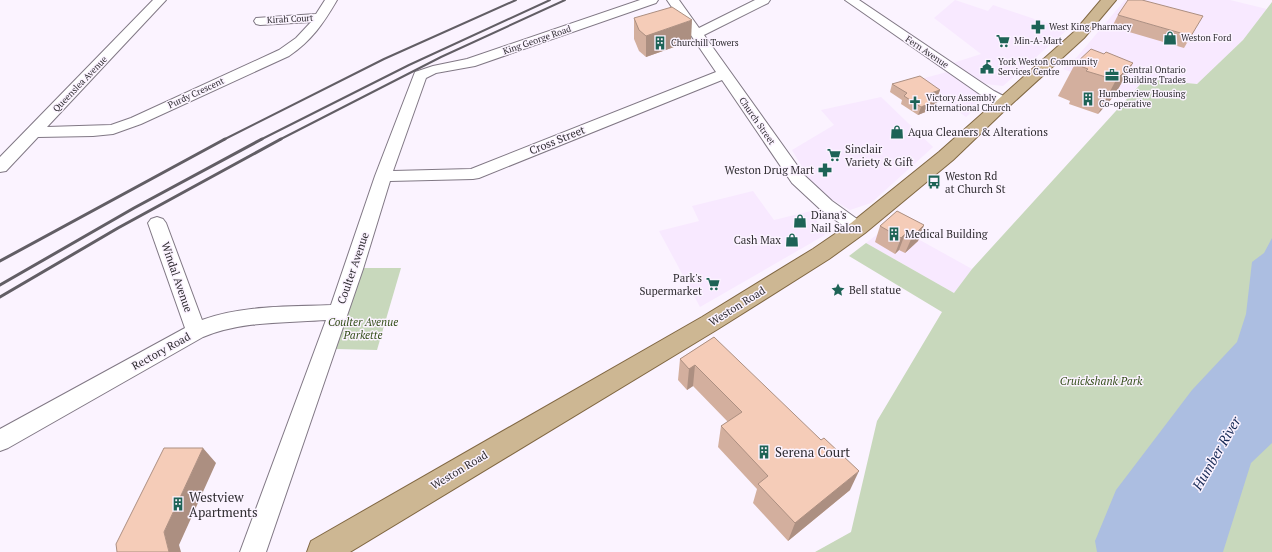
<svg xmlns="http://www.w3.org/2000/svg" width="1272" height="552" font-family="'PT Serif',serif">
<rect width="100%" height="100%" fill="#fbf3ff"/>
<g fill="#f8e9ff">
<path d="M955,0l33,11 5,-6 74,25 -64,56 -18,-2 -32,-21 28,-9 -47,-36z"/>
<path d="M1125,0h105l37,9 -24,31 -46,44 -52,-5 -15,15 -67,-25 14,-12z"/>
<path d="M947,72l38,27 -19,18 -49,-37z"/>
<path d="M881,97l52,50 -62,56 -21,7 -34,-20 -24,-40 42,-25 -13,-15z"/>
<path d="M753,191l21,29 37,-9 14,24 -125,72 -41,-76 40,-10 -7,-15z"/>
<path d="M891,224l81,45 -18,24 -88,-50z"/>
</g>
<g fill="#c8d8bc">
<path d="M1272,2v550h-457l36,-20 26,-111 65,-109 -93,-56 17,-13 88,50 18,-24 173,-190 52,5 46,-44z"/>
<path d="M363,268h38l-24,82 -41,-1z"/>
</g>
<path fill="#acbee1" d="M1272,238v205l-21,20 -28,89h-126l-2,-11 21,-51 76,-100 45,-48 9,-28 6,-52 12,-9z"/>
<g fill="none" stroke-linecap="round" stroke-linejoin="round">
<g stroke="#817885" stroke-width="2">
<g id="minor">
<path d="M153,0h13l-119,127 64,-2 20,-7 148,-68 17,-12 15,-16 -51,3 -4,-1 -2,-3 2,-3 60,-4 9,-14h12c-14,24 -25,40 -48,56l-148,68 -28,10 -20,2 -55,1 -32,34 -6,1v-15z"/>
<path d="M640,0h18l-2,3 -181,63 -39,7 -10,5 -33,93 78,-2 245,-97 -49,-72h12l20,28 56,-28h15l-2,3 -64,32 100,140 28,26 32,23 3,4 -3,4 -6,2 -6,-2 -32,-23 -28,-26 -70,-103 -243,98 -6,1 -83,2 -27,88 -97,283h-26l86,-232c-42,3 -84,1 -123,17l-195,111 -8,3v-22l185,-101 -37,-105 3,-4 6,-2 6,2 3,4 36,97c41,-15 86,-13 129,-15l44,-129 40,-104 18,-6 34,-7z"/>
<path d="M845,0h14l135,91 15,8 2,3 -2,3 -5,1 -5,-1 -15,-8z"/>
</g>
</g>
<g stroke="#806742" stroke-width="2">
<path id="major" d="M1101,0h15l-32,38 -80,73 -51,49 -88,73 -36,26 -111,70 -368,223h-43l4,-11 391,-224 111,-68 38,-26 88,-71 135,-120z"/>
</g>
<use href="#minor" fill="#fff" fill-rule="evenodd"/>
<use href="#major" fill="#cdb793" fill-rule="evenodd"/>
<g stroke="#625e65" stroke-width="2">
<path d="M223,140l161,-81 132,-59"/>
<path d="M260,140l149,-75 141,-65"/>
<path d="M279,140l162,-83 124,-57"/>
</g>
<g stroke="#625e65" stroke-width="3">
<path d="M0,261l225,-122"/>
<path d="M0,285l134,-77 128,-69"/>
<path d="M0,297l118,-69 163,-89"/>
</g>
</g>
<g fill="#d3af9e">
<path d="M1118,15l73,21 -7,12 -72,-21z"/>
<path d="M634,18l57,23 -45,16 -7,-6 -5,-12z"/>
<path d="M1104,54l29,9 -19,33 -16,18 -29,-10 1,-3 -12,-5 17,-32z"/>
<path d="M892,84l48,6 -3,8 -1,1 2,1 -3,8 -17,7 -17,-11 1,-4 -12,-8z"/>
<path d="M924,225l-6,16 -13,12 -6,-3 -4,4 -20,-12 5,-16z"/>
<path d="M714,337l136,153 -62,51 -35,-38 4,-14 -39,-42 3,-21 7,-4 -35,-36 -6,4 -9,-10 2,-21z"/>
</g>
<g fill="#ac8f81">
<path d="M692,20l-1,21 -45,16v-21z"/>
<path d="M1133,63l-19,33 -16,18 18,-34z"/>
<path d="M940,90l-3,8 -11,4 2,-8z"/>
<path d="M938,100l-3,8 -17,7 3,-8z"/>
<path d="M924,225l-6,16 -13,12 7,-16z"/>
<path d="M905,234l-6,16 -4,4 6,-16z"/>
<path d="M695,365l-2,21 -6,4 2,-21z"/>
<path d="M203,448l13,15 -37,82 2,7h-12l-5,-20z"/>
<path d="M859,471l-9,19 -62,51 7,-18z"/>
</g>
<g fill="#f5ccb8" stroke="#ac8f81">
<path d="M1128,0h14l61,16 -12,20 -73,-21z"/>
<path d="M672,7l20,13 -46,16 -7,-6 -5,-12z"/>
<path d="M1091,49l13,5 2,-2 27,11 -17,17 -30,-9 2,-2 -13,-5z"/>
<path d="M920,76l20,14 -12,4 10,6 -17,7 -17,-11 3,-3 -15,-9z"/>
<path d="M897,211l27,14 -12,12 -7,-3 -4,4 -21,-12z"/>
<path d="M714,337l107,103 3,-2 35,33 -64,52 -37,-39 10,-8 -47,-50 21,-14 -47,-47 -6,4 -9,-10z"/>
<path d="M164,448h39l-39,84 5,20h-52l-1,-8z"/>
</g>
<defs>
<g id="pharmacy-bare" transform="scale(1.08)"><path d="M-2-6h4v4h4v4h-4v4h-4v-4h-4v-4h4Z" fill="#1d6356" stroke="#fbf3ff" stroke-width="2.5" paint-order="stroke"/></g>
<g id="shop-bare" transform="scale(1.08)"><path d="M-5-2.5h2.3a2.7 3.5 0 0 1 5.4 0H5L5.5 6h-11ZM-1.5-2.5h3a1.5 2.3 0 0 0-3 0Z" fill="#1d6356" stroke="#fbf3ff" stroke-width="2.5" paint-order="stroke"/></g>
<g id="supermarket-bare" transform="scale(1.08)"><path d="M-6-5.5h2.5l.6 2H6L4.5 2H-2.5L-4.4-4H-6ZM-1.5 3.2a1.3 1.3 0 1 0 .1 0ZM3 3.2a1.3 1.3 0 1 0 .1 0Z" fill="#1d6356" stroke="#fbf3ff" stroke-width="2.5" paint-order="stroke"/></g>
<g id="building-bare" transform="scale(1.08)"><path d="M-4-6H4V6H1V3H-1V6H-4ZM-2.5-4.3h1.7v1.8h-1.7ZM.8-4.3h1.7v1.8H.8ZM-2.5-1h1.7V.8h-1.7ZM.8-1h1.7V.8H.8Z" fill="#1d6356" stroke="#fbf3ff" stroke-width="2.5" paint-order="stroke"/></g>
<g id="civic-bare" transform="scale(1.08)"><path d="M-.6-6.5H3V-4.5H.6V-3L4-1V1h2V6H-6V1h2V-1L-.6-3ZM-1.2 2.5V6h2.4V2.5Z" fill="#1d6356" stroke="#fbf3ff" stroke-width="2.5" paint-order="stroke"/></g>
<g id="office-bare" transform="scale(1.08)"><path d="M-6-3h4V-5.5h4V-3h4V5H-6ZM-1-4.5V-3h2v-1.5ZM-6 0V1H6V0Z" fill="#1d6356" stroke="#fbf3ff" stroke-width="2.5" paint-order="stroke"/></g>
<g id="church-bare" transform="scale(1.08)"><path d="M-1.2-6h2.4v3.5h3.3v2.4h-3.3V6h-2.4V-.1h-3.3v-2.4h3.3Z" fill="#1d6356" stroke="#fbf3ff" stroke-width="2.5" paint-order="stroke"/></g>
<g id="bus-bare" transform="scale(1.08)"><path d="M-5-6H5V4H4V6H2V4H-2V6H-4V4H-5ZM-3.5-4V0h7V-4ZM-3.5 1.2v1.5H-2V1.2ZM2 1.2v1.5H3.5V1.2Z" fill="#1d6356" stroke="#fbf3ff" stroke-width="2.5" paint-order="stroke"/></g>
<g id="sight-bare" transform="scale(1.08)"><path d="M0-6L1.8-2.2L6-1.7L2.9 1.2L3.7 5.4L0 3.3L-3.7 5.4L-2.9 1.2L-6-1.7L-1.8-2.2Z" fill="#1d6356" stroke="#fbf3ff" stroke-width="2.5" paint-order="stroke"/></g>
</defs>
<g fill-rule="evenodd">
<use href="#pharmacy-bare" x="1038" y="27"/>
<use href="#shop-bare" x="1170" y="38"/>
<use href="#supermarket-bare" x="1003" y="41"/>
<use href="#building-bare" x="660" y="43"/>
<use href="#civic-bare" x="987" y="67"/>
<use href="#office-bare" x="1112" y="75"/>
<use href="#building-bare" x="1088" y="99"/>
<use href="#church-bare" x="915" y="103"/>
<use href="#shop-bare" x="897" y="132"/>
<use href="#supermarket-bare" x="834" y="155"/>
<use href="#pharmacy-bare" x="825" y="170"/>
<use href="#bus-bare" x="934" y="182"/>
<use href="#shop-bare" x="800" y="221"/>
<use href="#building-bare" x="894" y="234"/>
<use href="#shop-bare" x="792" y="240"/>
<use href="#supermarket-bare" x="713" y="284"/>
<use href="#sight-bare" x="838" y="290"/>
<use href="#building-bare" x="764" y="452"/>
<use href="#building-bare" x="178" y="504"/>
</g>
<g text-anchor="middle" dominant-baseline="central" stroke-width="3" stroke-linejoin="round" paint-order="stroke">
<g font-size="9" fill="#2f2c31" stroke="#fbf3ff">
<text transform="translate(290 19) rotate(-3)">Kirah Court</text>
<text transform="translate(537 40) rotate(-19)">King George Road</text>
<text transform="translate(927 52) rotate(34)">Fern Avenue</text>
<text transform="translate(80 84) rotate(-46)">Queenslea Avenue</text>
<text transform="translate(196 93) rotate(-25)">Purdy Crescent</text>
<text transform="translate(757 121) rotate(55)">Church Street</text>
</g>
<g font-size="9" fill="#2f2c31" stroke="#fbf3ff" text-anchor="start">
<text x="1049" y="27">West King Pharmacy</text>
<text x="1181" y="38">Weston Ford</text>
<text x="1014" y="41">Min-A-Mart</text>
<text x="671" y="43">Churchill Towers</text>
<text x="998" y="62">York Weston Community<tspan x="998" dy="10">Services Centre</tspan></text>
<text x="1123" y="70">Central Ontario<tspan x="1123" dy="10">Building Trades</tspan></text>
<text x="1099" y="94">Humberview Housing<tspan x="1099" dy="10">Co-operative</tspan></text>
<text x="926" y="98">Victory Assembly<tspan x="926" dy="10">International Church</tspan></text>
</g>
<g font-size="11" fill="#2f2c31" stroke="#fbf3ff" text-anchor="start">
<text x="908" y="132">Aqua Cleaners &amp; Alterations</text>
<text x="845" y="149">Sinclair<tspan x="845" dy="13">Variety &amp; Gift</tspan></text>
<text x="814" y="170" text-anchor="end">Weston Drug Mart</text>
<text x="945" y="176">Weston Rd<tspan x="945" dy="13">at Church St</tspan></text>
<text x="811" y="215">Diana's<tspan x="811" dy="13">Nail Salon</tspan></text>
<text x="905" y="234">Medical Building</text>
<text x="781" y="240" text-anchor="end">Cash Max</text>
<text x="702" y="278" text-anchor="end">Park's<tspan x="702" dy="13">Supermarket</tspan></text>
<text x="849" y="290">Bell statue</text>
</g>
<g font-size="11" fill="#2f2c31" stroke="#fbf3ff">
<text transform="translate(557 140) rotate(-22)">Cross Street</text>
<text transform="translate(353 268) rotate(-71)">Coulter Avenue</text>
<text transform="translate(177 277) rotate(71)">Windal Avenue</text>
<text transform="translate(737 306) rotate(-32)">Weston Road</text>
<text transform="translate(161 351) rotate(-29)">Rectory Road</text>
<text transform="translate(459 470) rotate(-31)">Weston Road</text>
</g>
<g font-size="11" font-style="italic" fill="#354f1b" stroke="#fbf3ff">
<text x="363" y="322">Coulter Avenue<tspan x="363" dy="13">Parkette</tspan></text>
<text x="1101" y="381">Cruickshank Park</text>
</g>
<g font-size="13" fill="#2f2c31" stroke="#fbf3ff" text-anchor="start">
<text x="775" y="452">Serena Court</text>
<text x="189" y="497">Westview<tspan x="189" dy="15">Apartments</tspan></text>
</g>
<g font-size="14" font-style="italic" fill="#162955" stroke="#fbf3ff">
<text transform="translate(1216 453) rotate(-60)">Humber River</text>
</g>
</g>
</svg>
